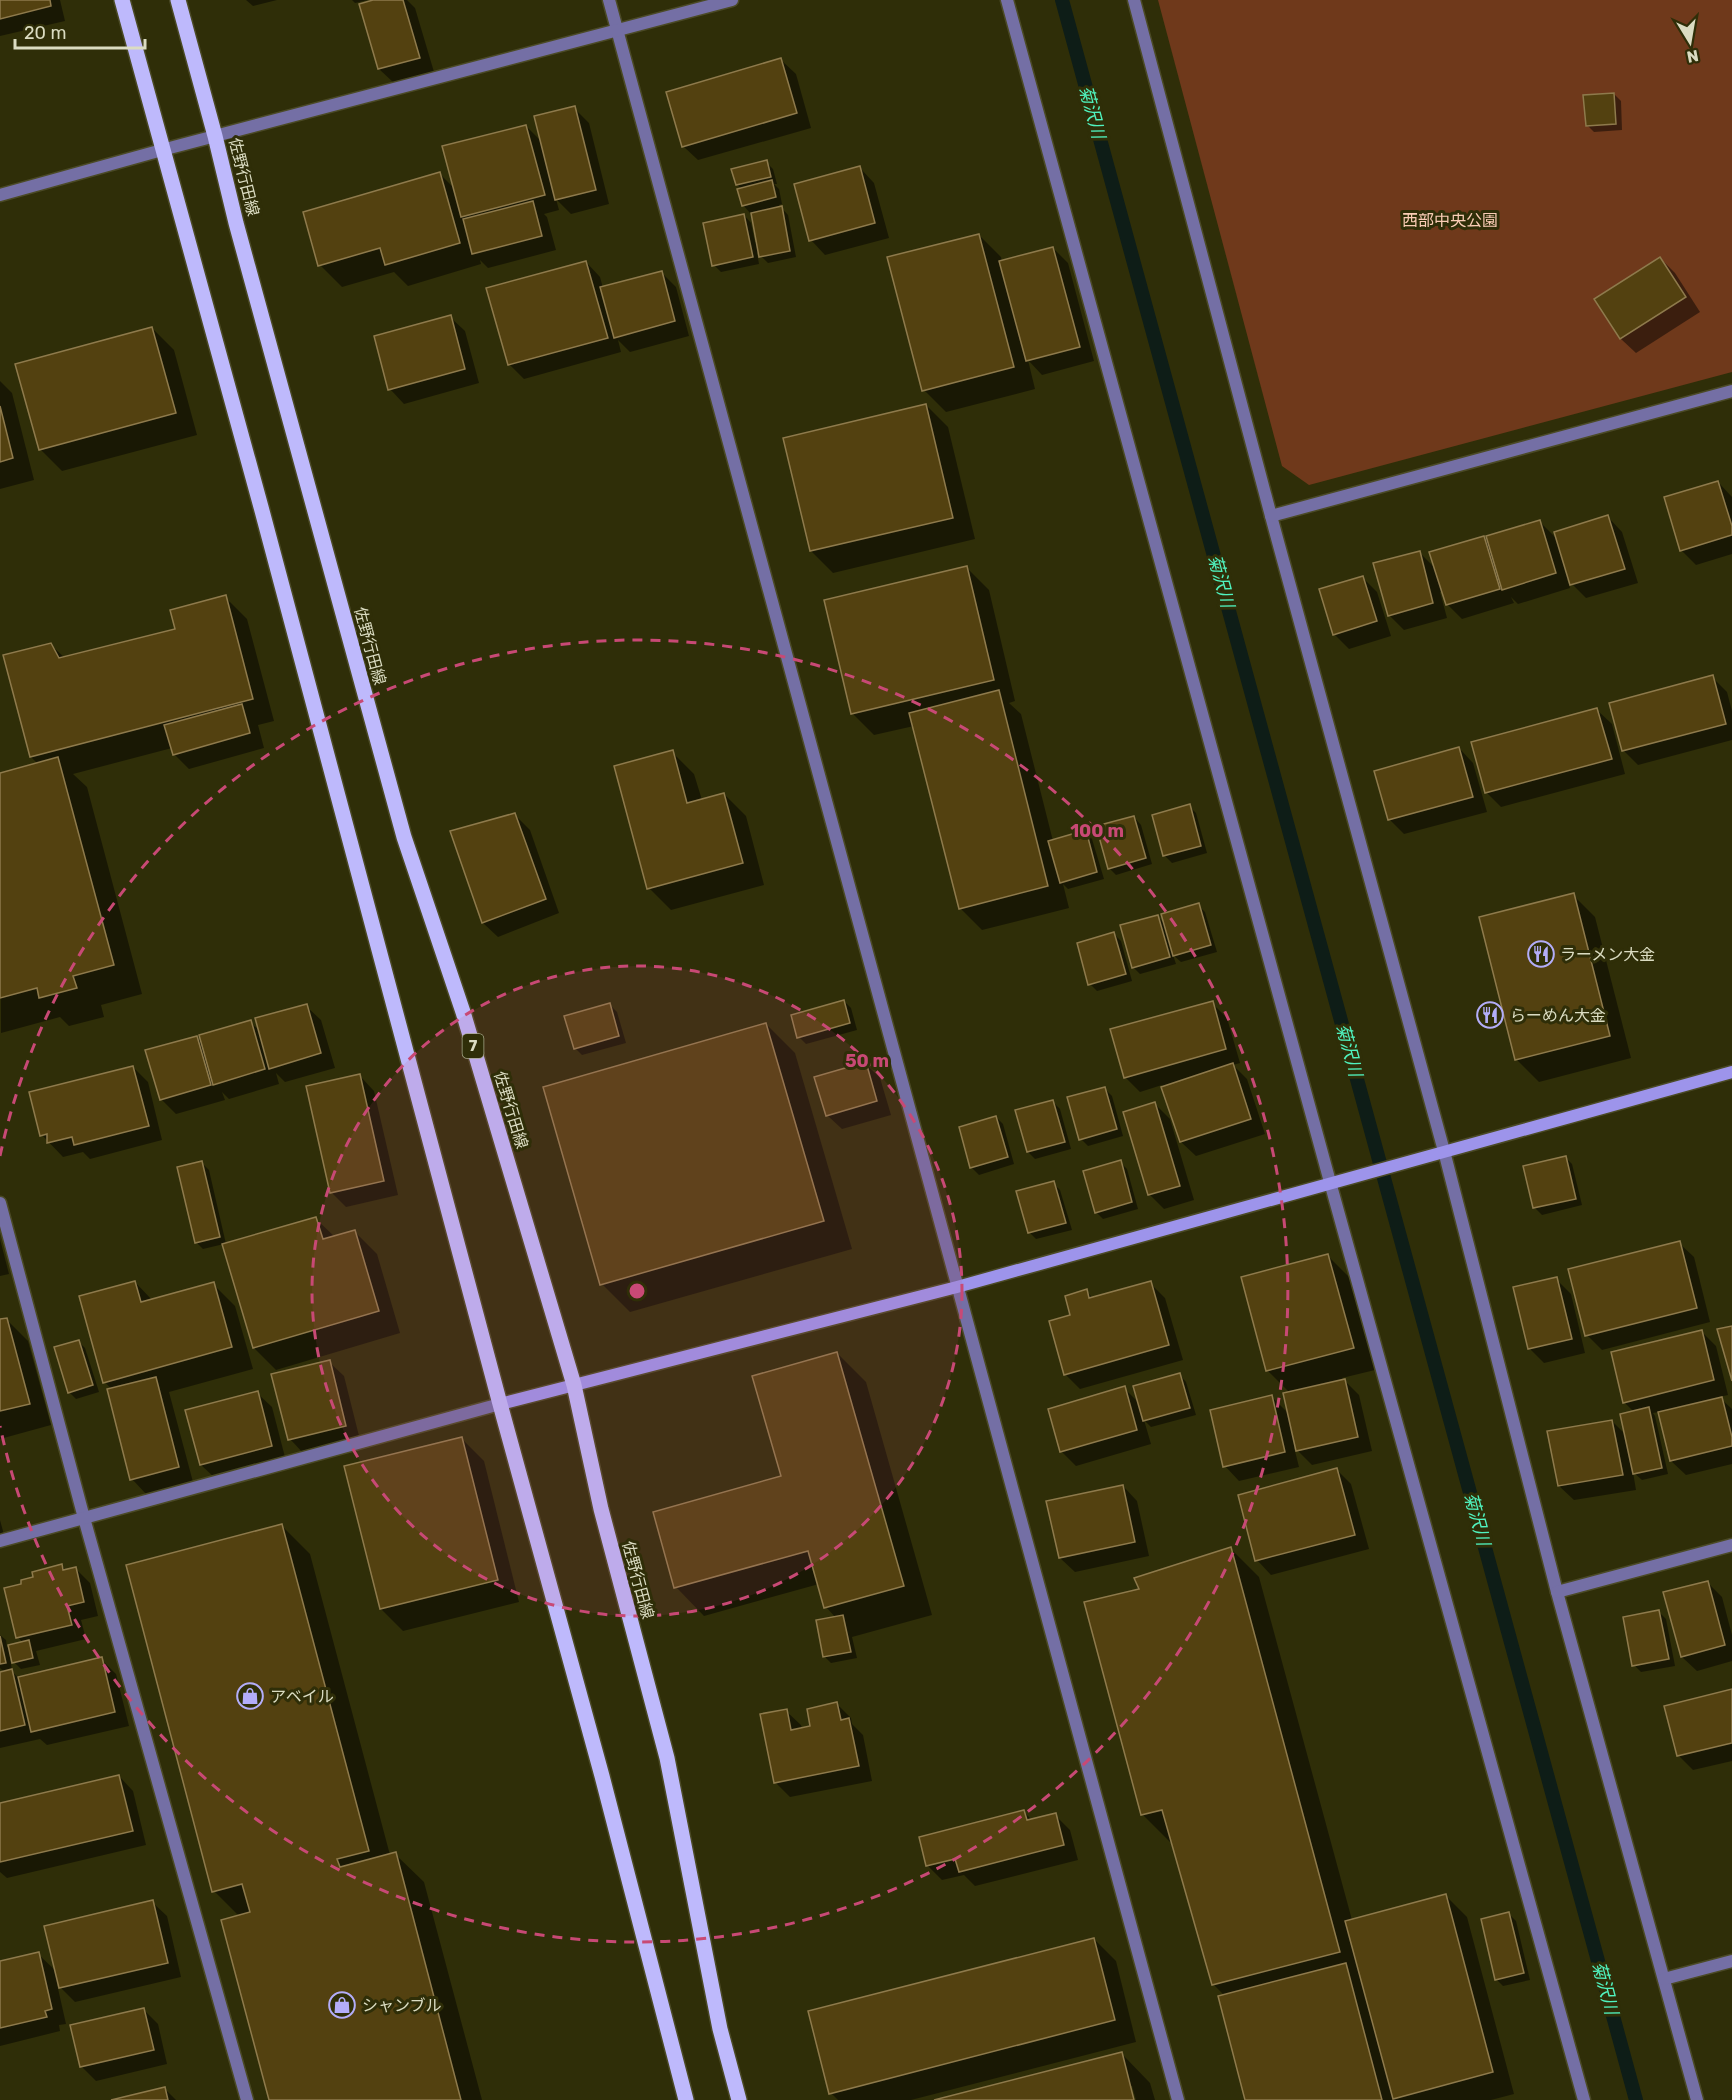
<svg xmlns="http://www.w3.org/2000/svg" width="1732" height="2100" font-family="Rubik,'Noto Sans JP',sans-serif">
<rect width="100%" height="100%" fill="#2f2e08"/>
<path fill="#6f391b" d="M1158,0h574v372l-423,113 -27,-19z"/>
<g fill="#0007">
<path d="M0,0h60l5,21 -65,15z"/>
<path d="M246,0h31l-24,6z"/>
<path d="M352,0h16l-13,3z"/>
<path d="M376,0h31l8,8 19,64 -40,11 -15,-14 -18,-64z"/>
<path d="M781,60l15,14 15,54 -113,32 -15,-14z"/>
<path d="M1614,94l7,7 1,29 -28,2 -7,-7z"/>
<path d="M574,108l15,15 20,81 -38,10 -15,-15 3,11 -15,4 3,3 9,33 -68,18 -8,-8 1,4 -73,22 -14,-14 -52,15 -22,-22 120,-91 15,15 71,-63 16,16z"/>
<path d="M766,162l7,7 4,15h-3l5,5 3,15 -3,1 9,10 8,42 -28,6 -11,-11 2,12 -38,8 -7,-7 30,-50 7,8 4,19h3l-6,-30 -2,1 -7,-8 -1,-16 -5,-4z"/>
<path d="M860,168l14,15 15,55 -64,17 -14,-15z"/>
<path d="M979,235l22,22 1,5 51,-14 15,15 26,98 -52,14 -14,-15 7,29 -89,23 -22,-22z"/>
<path d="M1660,258l15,15 25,39 -64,41 -15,-14 -25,-40z"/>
<path d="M586,262l14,15 3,11 59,-15 14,14 13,49 -59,16 -12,-12 3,12 -97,27 -15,-15z"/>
<path d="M450,317l15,14 14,52 -75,21 -14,-15z"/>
<path d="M152,328l22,22 23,85 -135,36 -22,-22z"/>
<path d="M0,381l12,12 22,87 -34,9z"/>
<path d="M926,405l22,22 27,112 -142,34 -22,-22z"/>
<path d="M1718,482l14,15v57l-36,11 -15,-15z"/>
<path d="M1608,517l14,15 16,51 -52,15 -19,-19 3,9 -52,16 -7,-7 3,6 -52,16 -15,-15 -4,-13 -3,1 7,26 -43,12 -15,-15 30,-63 17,17 47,-31 7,7 50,-23 18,18z"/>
<path d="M967,568l22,22 26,111 -6,2 12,11 32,127 32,-9 7,7 12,40 -36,10 -5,-5 6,24 -87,22 -22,-22 -46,-182 -40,9 -22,-22z"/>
<path d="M1362,577l15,15 14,44 -42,13 -15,-15z"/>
<path d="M225,597l22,22 27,102 -16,4 6,23 -75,21 -15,-15 -2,-6 -99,26 14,13 55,207 -41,11 3,12 -35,9 -9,-9 -59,16 -1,-259 38,-10 -7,-7 20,-112 14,13 111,-28z"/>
<path d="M1712,677l15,15 5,19v29l-94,25 -15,-15z"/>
<path d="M1597,710l15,14 13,50 -124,33 -15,-15z"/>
<path d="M1459,748l14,15 14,49 -83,22 -15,-15z"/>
<path d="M672,752l22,22 8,26 22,-6 22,22 18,69 -93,25 -22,-22z"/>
<path d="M1189,806l7,7 11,40 -35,10 -7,-7 -11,-40z"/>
<path d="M515,815l15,15 29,83 -61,24 -15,-14 -31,-91z"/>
<path d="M1134,817l7,8 11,39 -36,11 -7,-7z"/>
<path d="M1573,895l22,22 36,141 -92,24 -22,-22z"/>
<path d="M1198,905l7,7 12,40 -36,10 -8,-7 3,9 -36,10 -7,-7 25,-50 7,7z"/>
<path d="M1114,934l7,7 11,40 -35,10 -7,-7z"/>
<path d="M844,1001l7,7 6,22 -51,14 -7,-7z"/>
<path d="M1212,1003l15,15 13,45 -7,2 14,14 18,55 -69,22 -15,-14 -19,-57 -22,7 -15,-15z"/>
<path d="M610,1005l7,7 9,31 -44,12 -7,-7z"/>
<path d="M306,1006l15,14 14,48 -50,14 -9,-9 3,11 -50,15 -7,-7 3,8 -49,14 -15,-15 35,-62 8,8 46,-23 10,9z"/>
<path d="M766,1024l29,29 57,196 -222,63 -28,-28z"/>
<path d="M865,1063l15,15 11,37 -49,14 -15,-14z"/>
<path d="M133,1067l15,15 14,58 -72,19 -7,-7 -20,5 -21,-22z"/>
<path d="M360,1076l14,15 24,104 -52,12 -15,-15z"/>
<path d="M1105,1089l7,7 11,40 -35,10 -7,-7z"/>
<path d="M1053,1102l7,7 11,40 -36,10 -7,-7z"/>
<path d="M1155,1104l15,15 24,81 -30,9 -15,-15z"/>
<path d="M996,1117l7,7 11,40 -35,11 -7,-7 -11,-40z"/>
<path d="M1565,1157l7,7 10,41 -40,10 -7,-7 -10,-41z"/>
<path d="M1120,1162l7,7 11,40 -35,10 -7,-7z"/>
<path d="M202,1163l7,7 17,74 90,-25 19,18 20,-5 22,22 23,79 -124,37 -22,-22 -30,-104 -21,5 -7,-7z"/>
<path d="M1053,1183l7,7 12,40 -36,9 -7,-7z"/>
<path d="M0,1239l9,35 -9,2z"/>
<path d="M1679,1243l15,14 16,65 -108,28 -15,-15z"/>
<path d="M1328,1256l22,22 25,92 -33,8 17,17 13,56 -60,14 -18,-18 5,20 -60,14 -14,-15 46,-70 18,18 1,-21 -23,-23z"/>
<path d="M1556,1279l15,15 14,59 -41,10 -15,-15z"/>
<path d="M135,1282l18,19 60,-17 22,22 18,63 -84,23 24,90 -47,12 -14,-15 -20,-89 -7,-8z"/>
<path d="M1150,1283l15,15 18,62 -103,29 -14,-14 -15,-53 21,-6 14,-25 8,8z"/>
<path d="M6,1319l22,22 23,84 -51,14v-118z"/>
<path d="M1701,1331l15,15 12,49 -9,2 13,12v55l-46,11 -15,-14 -12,-49 -6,1 2,3 13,58 -26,6 -9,-8 3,18 -62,10 -15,-14 53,-65 15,15 7,-24 -10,-10z"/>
<path d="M78,1341l7,7 14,44 -23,7 -7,-7z"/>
<path d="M837,1353l29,29 66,233 -80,22 5,21 -26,5 -7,-7 12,-38 -10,-11 -7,-23 -115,32 -28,-29 107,-110z"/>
<path d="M329,1362l15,14 16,64 -56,14 -14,-15z"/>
<path d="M1179,1374l7,8 10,33 -45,12 -7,-7 7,24 -75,22 -15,-15 63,-63 15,15z"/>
<path d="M257,1393l15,14 14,54 -70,18 -15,-14z"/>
<path d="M462,1439l22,22 35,141 -116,29 -22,-22z"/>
<path d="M1337,1470l14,14 18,65 -98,26 -14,-15z"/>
<path d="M1123,1486l14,15 12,55 -74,16 -15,-14z"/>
<path d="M0,1520l6,22 -6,1z"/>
<path d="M281,1525l29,29 80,301 5,-1 29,28 58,218h-211l-32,-184 -25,-25z"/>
<path d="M1231,1549l28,28 93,343 93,-25 22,22 47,177 -23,6h-245l-21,-104 -12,-12 -40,-142 -2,1 -29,-29 -1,-224z"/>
<path d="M62,1566l5,5 8,-3 15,15 8,33 -17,4 5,19 -50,12 4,14 -19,4 -11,-11 2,12h-1l8,9 82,-20 15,15 13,52 -82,19 -7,-6 -40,9v-75l4,-1 -4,-4v-33l6,5 1,7 16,-4 -5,-6 5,-52z"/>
<path d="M1707,1582l15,15 10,38v26l-35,10 -15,-14z"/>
<path d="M1659,1612l7,7 9,47 -34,6 -7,-7z"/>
<path d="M1732,1691v70l-39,9 -15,-15z"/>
<path d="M837,1704l14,14 1,6 11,11 9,46 -82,16 -15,-15 11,-71 15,14 1,5 10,-2z"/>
<path d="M119,1776l14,15 13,54 -139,33 -7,-6v-68z"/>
<path d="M1024,1812l9,9 22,-6 15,15 8,30 -103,26 -11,-11 -22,5 -15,-15z"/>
<path d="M152,1902l15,14 14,61 -106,25 -18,-18 9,40 -7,1 1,6 -60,15v-83l38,-9 19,18z"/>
<path d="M1509,1914l7,7 14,59 -27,6 -7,-7z"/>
<path d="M1094,1939l22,22 20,81 -225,58h-73l-7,-7z"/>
<path d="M143,2009l15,15 9,40 -71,17 -15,-15z"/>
<path d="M1122,2054l28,29 5,17h-19l-4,-14h-3l4,14h-193z"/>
<path d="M165,2089l11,11h-58z"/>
</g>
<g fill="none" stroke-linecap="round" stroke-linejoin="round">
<path stroke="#0e1d17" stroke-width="14" d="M1062,0l574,2100"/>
</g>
<g fill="#534110" stroke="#8e7a4c" stroke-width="1.5">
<path d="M0,0h50l1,6 -51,13z"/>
<path d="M373,0h30l17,58 -42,11 -19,-65z"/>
<path d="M781,58l16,55 -115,34 -16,-55z"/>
<path d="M1614,93l2,31 -30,2 -3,-31z"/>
<path d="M575,106l21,84 -41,10 -21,-84z"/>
<path d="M526,125l19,70 -84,22 -19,-71z"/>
<path d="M767,160l4,17 -35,8 -5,-16z"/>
<path d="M860,166l15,57 -66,18 -15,-57z"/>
<path d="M440,172l20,71 -75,22 -5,-17 -62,18 -15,-54z"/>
<path d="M772,180l4,17 -34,9 -5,-17z"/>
<path d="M533,201l9,35 -70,18 -9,-35z"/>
<path d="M782,206l8,45 -31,6 -8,-44z"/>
<path d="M744,214l9,43 -41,9 -9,-43z"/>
<path d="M979,234l35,133 -92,24 -35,-134z"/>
<path d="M1053,247l27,100 -54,14 -27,-100z"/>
<path d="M1660,257l26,40 -66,42 -26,-40z"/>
<path d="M586,261l22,77 -100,27 -22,-77z"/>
<path d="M662,271l13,50 -61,17 -14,-51z"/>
<path d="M451,315l14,54 -77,21 -14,-54z"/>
<path d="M152,327l24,86 -137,37 -24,-86z"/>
<path d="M926,404l27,114 -143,33 -27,-113z"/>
<path d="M0,406l13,52 -13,4z"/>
<path d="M1718,481l14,45v9l-52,16 -16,-54z"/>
<path d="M1608,515l17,54 -55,16 -16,-53z"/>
<path d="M1540,520l16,53 -54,17 -16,-54z"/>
<path d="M1484,536l16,53 -54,16 -17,-53z"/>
<path d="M1420,551l13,52 -45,13 -15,-53z"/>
<path d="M967,566l27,114 -143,34 -27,-114z"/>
<path d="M1363,576l14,45 -44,14 -14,-46z"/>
<path d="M226,595l27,104 -223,58 -27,-102 48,-12 8,15 116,-29 -5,-19z"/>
<path d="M1713,675l13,49 -104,27 -13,-48z"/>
<path d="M999,690l49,196 -89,23 -50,-196z"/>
<path d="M242,704l8,29 -77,22 -9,-30z"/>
<path d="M1597,708l15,51 -127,34 -14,-51z"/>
<path d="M1459,747l14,50 -85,23 -14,-49z"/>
<path d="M673,750l14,53 37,-10 19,70 -96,26 -33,-123z"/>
<path d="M58,757l56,208 -41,11 4,12 -38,10 -2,-10 -37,10v-225z"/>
<path d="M1190,804l11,42 -38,10 -11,-41z"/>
<path d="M515,813l31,86 -64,24 -32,-92z"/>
<path d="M1134,816l12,42 -38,11 -12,-43z"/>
<path d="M1086,830l11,42 -37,11 -12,-42z"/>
<path d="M1574,893l36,143 -95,24 -36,-143z"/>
<path d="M1199,903l12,42 -38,11 -12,-42z"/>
<path d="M1158,915l12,42 -38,11 -12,-43z"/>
<path d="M1114,932l12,42 -38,11 -11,-42z"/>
<path d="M844,1000l6,23 -53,15 -6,-23z"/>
<path d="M1213,1001l13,48 -102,29 -14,-49z"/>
<path d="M610,1003l9,33 -45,13 -10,-33z"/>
<path d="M307,1004l14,49 -52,16 -14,-51z"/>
<path d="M251,1020l14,49 -52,16 -14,-50z"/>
<path d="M766,1023l58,198 -224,64 -57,-198z"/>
<path d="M197,1036l14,49 -51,15 -15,-50z"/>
<path d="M866,1062l11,39 -51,15 -12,-39z"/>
<path d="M1233,1063l18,56 -71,23 -19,-55z"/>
<path d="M133,1066l16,60 -75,19 -2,-8 -25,6v-9l-7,2 -11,-44z"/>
<path d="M360,1074l24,107 -54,12 -24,-107z"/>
<path d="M1105,1087l12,42 -38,11 -12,-43z"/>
<path d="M1053,1100l12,42 -38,10 -12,-42z"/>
<path d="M1155,1102l25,84 -32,9 -25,-83z"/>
<path d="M996,1116l12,41 -38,11 -11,-41z"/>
<path d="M1566,1156l10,43 -43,9 -10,-42z"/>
<path d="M1121,1160l11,42 -37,11 -12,-42z"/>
<path d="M202,1161l18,76 -25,6 -18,-76z"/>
<path d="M1054,1181l12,42 -38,10 -12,-42z"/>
<path d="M316,1217l7,22 32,-9 24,81 -126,37 -31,-104z"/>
<path d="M1680,1241l17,67 -112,28 -17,-67z"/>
<path d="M1328,1254l26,94 -88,23 -25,-94z"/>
<path d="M1557,1277l15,62 -44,10 -15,-62z"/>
<path d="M135,1281l6,21 73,-20 18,65 -129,36 -24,-87z"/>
<path d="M1151,1281l18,64 -105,30 -15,-54 21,-6 -5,-19 22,-7 2,9z"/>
<path d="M7,1318l23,86 -30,7v-92z"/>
<path d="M1732,1326v55l-15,-52z"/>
<path d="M1702,1330l12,50 -91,23 -12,-51z"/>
<path d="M79,1340l14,45 -25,8 -14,-46z"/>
<path d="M837,1352l67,234 -80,22 -16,-57 -134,37 -21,-76 128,-36 -29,-100z"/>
<path d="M330,1360l16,66 -58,14 -17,-66z"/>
<path d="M1180,1373l10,35 -47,13 -10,-35z"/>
<path d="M156,1377l23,90 -49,13 -23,-91z"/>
<path d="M1345,1379l13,58 -62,14 -13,-58z"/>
<path d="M1125,1386l12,44 -77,22 -12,-43z"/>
<path d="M258,1391l14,55 -72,19 -15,-55z"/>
<path d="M1272,1395l13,57 -62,15 -13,-57z"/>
<path d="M1722,1397l10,40v9l-62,15 -12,-49z"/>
<path d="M1649,1407l13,61 -29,6 -13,-60z"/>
<path d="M1612,1420l11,55 -65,11 -11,-55z"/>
<path d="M462,1437l36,143 -118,29 -36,-143z"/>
<path d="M1337,1468l18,67 -100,26 -17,-66z"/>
<path d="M1123,1485l12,57 -76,16 -13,-57z"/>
<path d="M282,1524l87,327 -32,8 3,8 56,-15 65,248h-192l-48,-180 29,-8 -8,-28 -30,8 -86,-327z"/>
<path d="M1231,1547l109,405 -128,33 -50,-175 -21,5 -57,-213 55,-13 -5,-11z"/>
<path d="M62,1564l1,6 13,-3 8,35 -17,4 5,19 -56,13 -12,-50 17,-4v-4l12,-3 -1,-5z"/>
<path d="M1708,1581l17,64 -44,12 -18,-65z"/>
<path d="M1659,1610l10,49 -37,7 -9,-49z"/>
<path d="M843,1615l8,37 -28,5 -7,-37z"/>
<path d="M0,1636l6,27 -6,1z"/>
<path d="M29,1640l4,18 -21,5 -4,-18z"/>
<path d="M102,1657l13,55 -84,20 -13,-55z"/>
<path d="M12,1669l13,56 -25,6v-59z"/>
<path d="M1732,1689v54l-55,13 -13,-50z"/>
<path d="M837,1702l4,18 8,-2 10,48 -85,17 -14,-69 27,-5 4,21 19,-4 -3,-17z"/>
<path d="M119,1775l14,56 -133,31v-59z"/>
<path d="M1024,1810l3,10 29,-7 8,32 -105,27 -4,-13 -29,7 -7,-29z"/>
<path d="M1446,1894l47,178 -100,27 -48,-178z"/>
<path d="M153,1900l15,63 -109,25 -15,-62z"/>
<path d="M1509,1912l15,61 -29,7 -14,-61z"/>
<path d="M1094,1938l21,82 -286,74 -21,-83z"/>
<path d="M39,1952l13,57 -7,2 2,6 -47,11v-67z"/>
<path d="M1346,1963l36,137h-137l-27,-104z"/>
<path d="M144,2008l10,42 -74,17 -10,-42z"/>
<path d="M1122,2052l12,48h-200z"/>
<path d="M165,2087l3,13h-57z"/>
</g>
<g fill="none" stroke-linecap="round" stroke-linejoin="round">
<g stroke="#4b4a26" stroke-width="15">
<g id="street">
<path d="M609,0l569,2100"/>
<path d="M1007,0l323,1182 254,918"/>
<path d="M1134,0l137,516 173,635 113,441 140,508"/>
<path d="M0,195l162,-45 570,-150"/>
<path d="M1271,516l461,-125"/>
<path d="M0,1203l84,315 163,582"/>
<path d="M0,1541l500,-137"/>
<path d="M1557,1592l175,-47"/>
<path d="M1664,1979l68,-18"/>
</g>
</g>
<g stroke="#4b4a26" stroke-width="15">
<path id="secondary" d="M500,1404l457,-117 775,-215"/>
</g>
<g stroke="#4b4a26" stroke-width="18">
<g id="primary">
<path d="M122,0l139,507 239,897 102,372 84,324"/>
<path d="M178,0l37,136 21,87 168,614 59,175 111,373 27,124 66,249 53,271 19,71"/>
</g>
</g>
<use href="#street" stroke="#746fa5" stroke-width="12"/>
<use href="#secondary" stroke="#9d94eb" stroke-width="12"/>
<use href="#primary" stroke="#beb9fc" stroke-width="15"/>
</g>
<circle cx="637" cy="1291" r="325" fill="#c84975" fill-opacity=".12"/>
<g fill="none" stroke="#c84975" stroke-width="3" stroke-dasharray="10 8">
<circle cx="637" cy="1291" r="325"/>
<path d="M0 1156A651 651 0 1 1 0 1426"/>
</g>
<defs>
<g id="restaurant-ring" transform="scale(1.35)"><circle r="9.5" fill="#2f2e08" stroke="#b3adf9" stroke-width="1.5"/><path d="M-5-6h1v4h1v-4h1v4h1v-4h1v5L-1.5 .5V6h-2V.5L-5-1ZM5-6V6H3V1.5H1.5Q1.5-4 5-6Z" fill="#b3adf9"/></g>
<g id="shop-ring" transform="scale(1.35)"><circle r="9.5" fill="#2f2e08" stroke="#b3adf9" stroke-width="1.5"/><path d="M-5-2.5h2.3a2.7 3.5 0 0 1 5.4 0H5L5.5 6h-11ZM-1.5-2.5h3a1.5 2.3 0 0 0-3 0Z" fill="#b3adf9"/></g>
</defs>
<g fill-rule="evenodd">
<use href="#restaurant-ring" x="1541" y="954"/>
<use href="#restaurant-ring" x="1490" y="1015"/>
<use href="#shop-ring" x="250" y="1696"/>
<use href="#shop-ring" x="342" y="2005"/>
</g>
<g text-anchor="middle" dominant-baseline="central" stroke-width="6" stroke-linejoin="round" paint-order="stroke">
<rect fill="#2f2e08" stroke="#a7a88a" stroke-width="1.5" x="462.5" y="1034" width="21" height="24" rx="4.5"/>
<g font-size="15" font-weight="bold" fill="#dbdcc2">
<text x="473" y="1046">7</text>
</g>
<g font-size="16" fill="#dbdcc2" stroke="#2f2e08">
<text transform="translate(244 177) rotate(76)">佐野行田線</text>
<text transform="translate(370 646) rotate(75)">佐野行田線</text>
<text transform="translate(511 1110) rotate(73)">佐野行田線</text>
<text transform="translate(638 1580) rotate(75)">佐野行田線</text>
</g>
<g font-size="16" fill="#faccb5" stroke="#2f2e08">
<text x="1450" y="220">西部中央公園</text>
</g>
<g font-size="16" fill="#dbdcc2" stroke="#2f2e08" text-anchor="start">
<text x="1560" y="954">ラーメン大金</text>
<text x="1510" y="1015">らーめん大金</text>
<text x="270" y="1696">アベイル</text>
<text x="362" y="2005">シャンブル</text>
</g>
<g font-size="18" font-style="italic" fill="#50f3bf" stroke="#2f2e08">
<text transform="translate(1092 112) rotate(75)">菊沢川</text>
<text transform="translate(1221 581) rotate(75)">菊沢川</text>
<text transform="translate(1349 1050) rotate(75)">菊沢川</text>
<text transform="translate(1477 1519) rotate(75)">菊沢川</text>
<text transform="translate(1605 1988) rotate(75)">菊沢川</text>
</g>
</g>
<circle cx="637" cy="1291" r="9" fill="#c84975" stroke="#2f2e08" stroke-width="3"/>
<g font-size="18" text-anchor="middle" font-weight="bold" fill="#c84975" stroke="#2f2e08" stroke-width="6" stroke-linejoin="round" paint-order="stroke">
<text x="1097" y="837">100 m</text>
<text x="867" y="1067">50 m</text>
</g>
<g transform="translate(1690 42) rotate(169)" stroke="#2f2e08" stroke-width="4.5" paint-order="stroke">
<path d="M0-4.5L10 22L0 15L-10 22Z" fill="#dbdcc2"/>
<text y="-9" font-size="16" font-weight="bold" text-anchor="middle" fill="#dbdcc2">N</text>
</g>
<path d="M15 39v9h130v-9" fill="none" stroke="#dbdcc2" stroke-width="3"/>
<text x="24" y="39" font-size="18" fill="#dbdcc2" stroke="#2f2e08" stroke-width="4.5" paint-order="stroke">20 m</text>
</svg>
